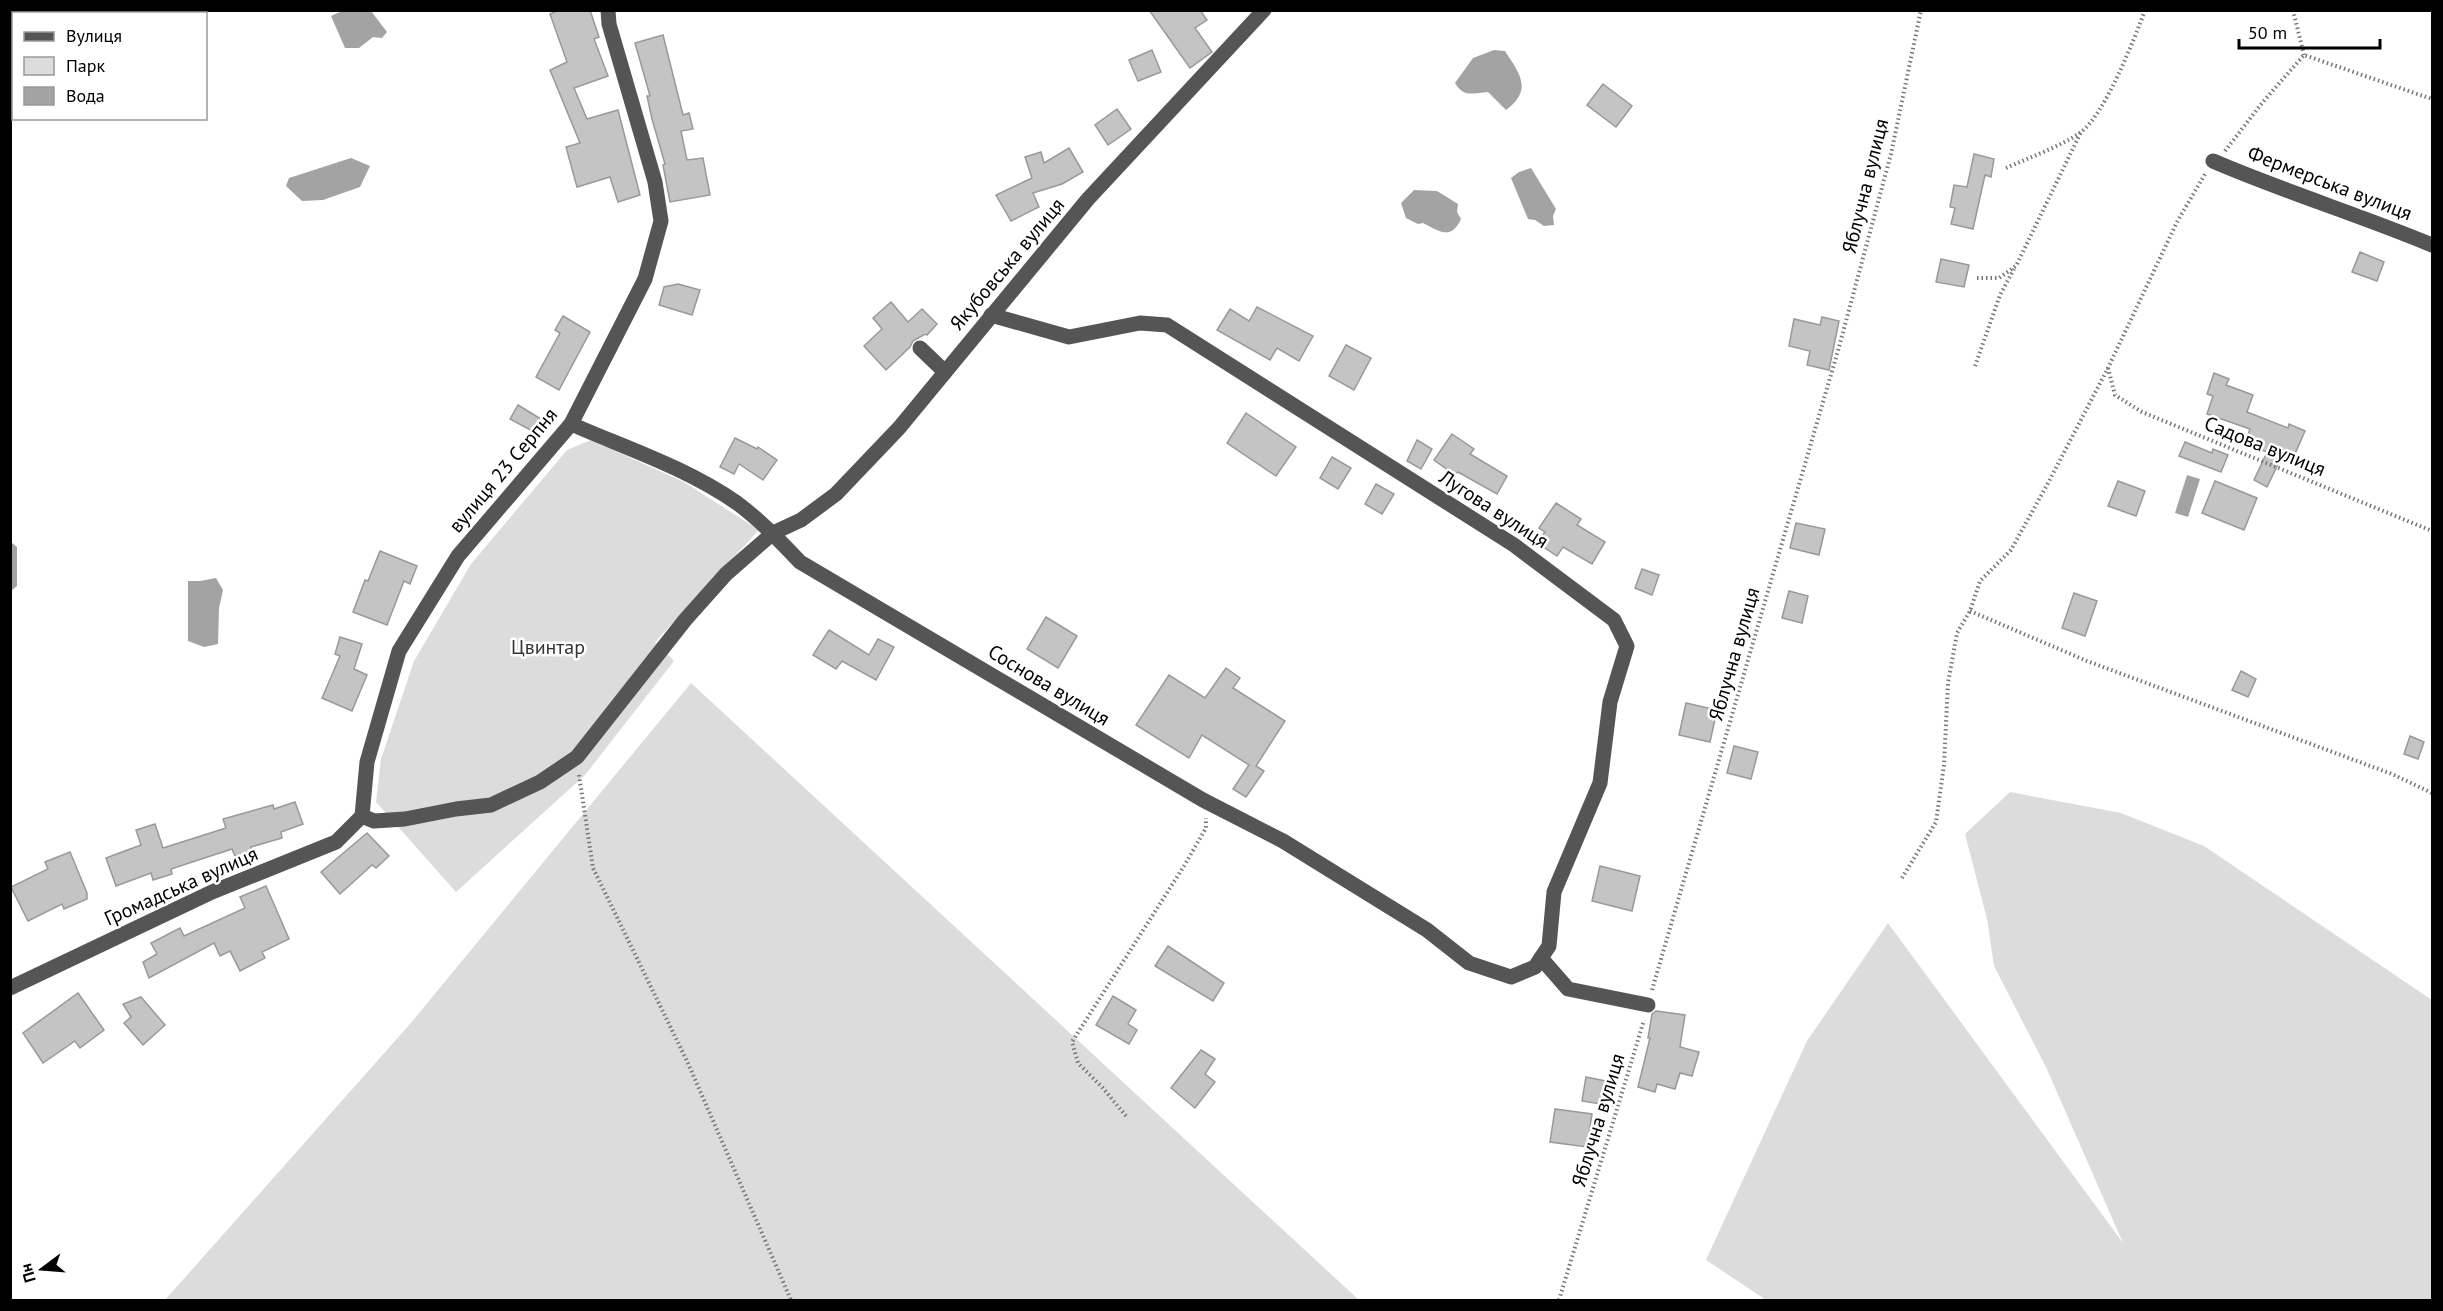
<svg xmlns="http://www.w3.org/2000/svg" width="2443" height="1311" font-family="'PT Sans',sans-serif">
<rect width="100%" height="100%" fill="#fff"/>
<g fill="#dcdcdc">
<path d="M591,440l93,42 75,48 -104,112 19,19 -89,114 -129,117 -80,-90 5,-43 33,-98 57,-97 96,-114z"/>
<path d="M691,683l668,617h-1194l245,-276z"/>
<path d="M2010,792l111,21 83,33 228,154v300h-666l-60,-40 101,-219 81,-118 235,320 -77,-176 -52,-101 -7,-47 -22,-85z"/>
</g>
<g fill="#a3a3a3">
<path d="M342,11h29l16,21 -5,6 -9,-1 -14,11h-14l-14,-32z"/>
<path d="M1494,50l11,1c15,23 28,39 1,59l-18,-18c-16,1 -24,6 -33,-9l18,-25z"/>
<path d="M351,158l19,8 -10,21 -37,13 -21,1 -16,-15 3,-8z"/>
<path d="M1531,168l25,41 -3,7 1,9 -10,1 -9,-6 -7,-1 -17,-41 8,-6z"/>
<path d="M1414,190l23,1 21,13 -1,8 4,7c-10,22 -22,12 -38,4l-5,1 -12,-6 -5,-15z"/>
<path d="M2187,475l13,4 -12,38 -13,-4z"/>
<path d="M11,542l6,5v39l-6,5z"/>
<path d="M216,578l7,12 -4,18 -1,36 -14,3 -16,-6v-60h12z"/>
</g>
<g fill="#c4c4c4" stroke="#999" stroke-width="1.5">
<path d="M559,10h31l9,27 -5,2 14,37 -34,12 13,31 31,-9 22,85 -22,7 -8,-25 -33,10 -11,-40 14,-4 -30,-73 17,-8 -17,-48z"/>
<path d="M1149,10h51l7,10 -12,8 17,24 -22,16z"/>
<path d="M663,35l20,80 6,-2 4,16 -12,2 6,29 16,-2 7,37 -40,7 -7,-37 2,-1 -13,-45 -5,-23h3l-15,-53z"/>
<path d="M1152,50l9,22 -23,9 -9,-21z"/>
<path d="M1603,84l29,22 -16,21 -29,-22z"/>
<path d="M1117,109l14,20 -23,16 -13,-20z"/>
<path d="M1069,148l14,24 -21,12 -29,9 6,14 -28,14 -15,-26 36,-17 -7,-21 16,-5 3,11z"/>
<path d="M1974,154l20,5 -3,18 -6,-2 -12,54 -22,-5 4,-16 -5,-1 4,-22 13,2z"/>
<path d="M2360,252l24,10 -7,19 -25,-9z"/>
<path d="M1941,259l28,6 -5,22 -28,-5z"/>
<path d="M678,284l22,6 -8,25 -33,-10 5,-18z"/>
<path d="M891,302l17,20 14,-13 15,15 -10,11 -2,-1 -12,7 -3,6 -24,23 -22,-24 18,-17 -9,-11z"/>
<path d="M1257,307l56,29 -14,25 -22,-13 -7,12 -53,-30 13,-21 19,12z"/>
<path d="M563,316l27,16 -31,58 -23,-13 24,-44 -5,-3z"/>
<path d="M1822,317l17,4 -10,49 -22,-5 3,-14 -21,-5 5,-27 26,6z"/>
<path d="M1346,345l25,13 -17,32 -25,-14z"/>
<path d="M2214,373l15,6 -3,6 27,10 -6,17 41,16 1,-4 16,7 -10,23 -10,-4 -18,37 -13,-7 13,-28 -22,-8 5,-15 -43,-15 6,-18 -6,-2z"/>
<path d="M518,405l23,14 -7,13 -24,-13z"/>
<path d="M1246,413l50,34 -20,29 -49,-33z"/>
<path d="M1452,434l22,15 -4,5 37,22 -10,18 -39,-22 -3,3 -21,-15z"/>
<path d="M735,438l22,11 1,-2 19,13 -14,20 -24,-16 -5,10 -14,-7z"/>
<path d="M1417,440l15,9 -11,20 -14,-8z"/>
<path d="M2185,442l27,11 1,-4 15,6 -7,17 -42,-16z"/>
<path d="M1332,457l19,11 -13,21 -18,-11z"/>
<path d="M2118,481l27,10 -9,25 -28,-10z"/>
<path d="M2215,481l42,17 -13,32 -42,-17z"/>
<path d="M1376,484l18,10 -12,20 -17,-10z"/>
<path d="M1556,503l25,16 -4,6 28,17 -13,22 -29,-17 -6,9 -15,-10 4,-5 -5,-4 4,-5 -6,-4z"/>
<path d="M1796,523l29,6 -6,26 -29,-7z"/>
<path d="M380,551l37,15 -7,18 -6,-3 -17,44 -34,-13 12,-32 3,1z"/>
<path d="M1642,569l17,6 -7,20 -17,-7z"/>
<path d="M1789,591l19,5 -6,27 -20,-5z"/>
<path d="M2074,593l23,8 -12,35 -23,-8z"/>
<path d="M1046,617l31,19 -19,32 -31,-19z"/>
<path d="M829,630l40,25 9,-16 16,8 -18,33 -34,-19 -6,8 -23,-14z"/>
<path d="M340,637l22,7 -8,25 13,6 -15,36 -30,-13 18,-42 -5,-2z"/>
<path d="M1226,668l14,10 -7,10 52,33 -29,45 8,5 -18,26 -13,-8 16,-24 -47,-30 -13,23 -53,-33 33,-50 36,23z"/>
<path d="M2241,671l15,8 -8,18 -16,-7z"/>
<path d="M1686,703l31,7 -7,32 -31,-7z"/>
<path d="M2410,736l14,6 -6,17 -14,-5z"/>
<path d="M1734,746l24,6 -7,27 -24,-6z"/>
<path d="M295,802l8,22 -22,8 1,6 -31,9 1,4 -17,5 -3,-7 -61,20 1,5 -19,6 -2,-7 -35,13 -10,-28 35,-13 -5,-15 19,-6 8,24 63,-20 -3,-9 50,-14 1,4z"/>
<path d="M367,833l22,23 -13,12 -4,-3 -32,29 -19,-22z"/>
<path d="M70,852l17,41v6l-23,10 -2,-5 -34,17 -17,-34 37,-18 -3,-7z"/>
<path d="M1600,866l40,10 -8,35 -40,-10z"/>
<path d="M266,886l23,53 -27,13 3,6 -25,13 -10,-20 -10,5 -6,-13 -65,35 -6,-16 14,-8 -6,-11 29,-15 4,8 61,-28 -5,-11z"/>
<path d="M1168,946l56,37 -11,18 -58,-35z"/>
<path d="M78,993l26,37 -24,18 -5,-7 -32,22 -20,-30z"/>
<path d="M1113,996l23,14 -8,14 9,6 -8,14 -33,-19z"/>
<path d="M141,997l24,28 -22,20 -19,-22 7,-6 -8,-13z"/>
<path d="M1656,1011l29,4 -5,32 19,5 -7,24 -12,-3 -5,16 -18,-5 -2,8 -17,-5 12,-49h-2l4,-24z"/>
<path d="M1201,1050l14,9 -10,15 10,8 -20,26 -24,-20z"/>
<path d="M1586,1077l30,6 -4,23 -30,-5z"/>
<path d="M1555,1109l37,5 -5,33 -37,-5z"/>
</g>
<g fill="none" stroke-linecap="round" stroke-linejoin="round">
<g stroke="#777" stroke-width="4" stroke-dasharray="1.5 3" stroke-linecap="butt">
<path d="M2293,10l11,45"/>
<path d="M2225,151l37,-48 42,-48 128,44"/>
<path d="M2006,168c22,-10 56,-22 75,-36 24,-18 53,-92 64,-122"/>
<path d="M1977,278h22l17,-12 65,-134"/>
<path d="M1975,366l25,-71 14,-26"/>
<path d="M2108,368l7,27 27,17 290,119"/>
<path d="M1970,611l117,50 305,113 40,19"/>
<path d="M579,775l14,93 94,193 104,239"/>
<path d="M1902,878l34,-56 8,-57 4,-82 9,-50 13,-22 10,-30 31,-31 36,-65 61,-117 69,-146 28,-48"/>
<path d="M1652,990l187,-643 52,-193 30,-144"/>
<path d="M1126,1116l-24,-29 -24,-24 -6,-21 112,-176 22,-38v-10"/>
<path d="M1559,1300l85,-280"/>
</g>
<g stroke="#555" stroke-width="15">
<path d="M2213,161c72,31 147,54 219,84"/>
<path d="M920,348l25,24"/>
<path d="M571,424c55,24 116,44 166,79 23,17 43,38 63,59l403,238 80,41 144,89 42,33 42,14 24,-10 14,-21 5,-54 46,-109 10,-81 17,-56 -13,-26 -100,-75 -347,-220 -27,-2 -71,14 -78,-22"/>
<path d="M362,816l12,5 31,-2 51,-10 35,-4 49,-23 37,-25 108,-137 41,-46 47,-41 28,-13 35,-26 63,-66 189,-229 176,-189"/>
<path d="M362,816l5,-54 32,-111 59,-95 113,-132 74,-145 16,-58 -6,-39 -46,-158 -1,-14"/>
<path d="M1541,958l27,31 80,16"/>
<path d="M10,988l202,-96 124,-50 26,-26"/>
</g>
</g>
<g text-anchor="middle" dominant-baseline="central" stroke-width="5" stroke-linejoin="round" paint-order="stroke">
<g font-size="20" fill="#000" stroke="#fff">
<text transform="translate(2330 183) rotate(21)">Фермерська вулиця</text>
<text transform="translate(1865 186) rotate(-76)">Яблучна вулиця</text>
<text transform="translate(1007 264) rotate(-50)">Якубовська вулиця</text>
<text transform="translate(2265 446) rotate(22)">Садова вулиця</text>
<text transform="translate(503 470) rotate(-50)">вулиця 23 Серпня</text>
<text transform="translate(1494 509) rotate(33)">Лугова вулиця</text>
<text transform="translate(1734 654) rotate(-74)">Яблучна вулиця</text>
<text transform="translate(1049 685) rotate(31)">Соснова вулиця</text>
<text transform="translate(181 886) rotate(-24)">Громадська вулиця</text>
<text transform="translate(1598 1120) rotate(-73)">Яблучна вулиця</text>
</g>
<g font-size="20" fill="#333" stroke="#fff">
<text x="548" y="647">Цвинтар</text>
</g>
</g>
<rect width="2443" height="1311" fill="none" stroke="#000000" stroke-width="24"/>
<rect x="12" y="12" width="195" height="108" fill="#ffffff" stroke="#999999" stroke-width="1.5"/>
<rect x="24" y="32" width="30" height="9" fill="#555555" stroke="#999999" stroke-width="1.5"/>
<text x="66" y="42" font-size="18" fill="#000000">Вулиця</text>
<rect x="24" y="57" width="30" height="18" fill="#dcdcdc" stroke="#999999" stroke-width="1.5"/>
<text x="66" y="72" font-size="18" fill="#000000">Парк</text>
<rect x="24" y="87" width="30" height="18" fill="#a3a3a3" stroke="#999999" stroke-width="1.5"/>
<text x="66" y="102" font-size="18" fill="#000000">Вода</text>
<g transform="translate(42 1269) rotate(254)" stroke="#ffffff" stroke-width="4.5" paint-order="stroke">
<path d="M0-4.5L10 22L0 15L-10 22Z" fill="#000000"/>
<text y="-9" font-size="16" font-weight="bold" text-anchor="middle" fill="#000000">Пн</text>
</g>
<path d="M2239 39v9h141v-9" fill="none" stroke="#000000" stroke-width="3"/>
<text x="2248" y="39" font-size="18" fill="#000000" stroke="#ffffff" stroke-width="4.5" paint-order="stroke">50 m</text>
</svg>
